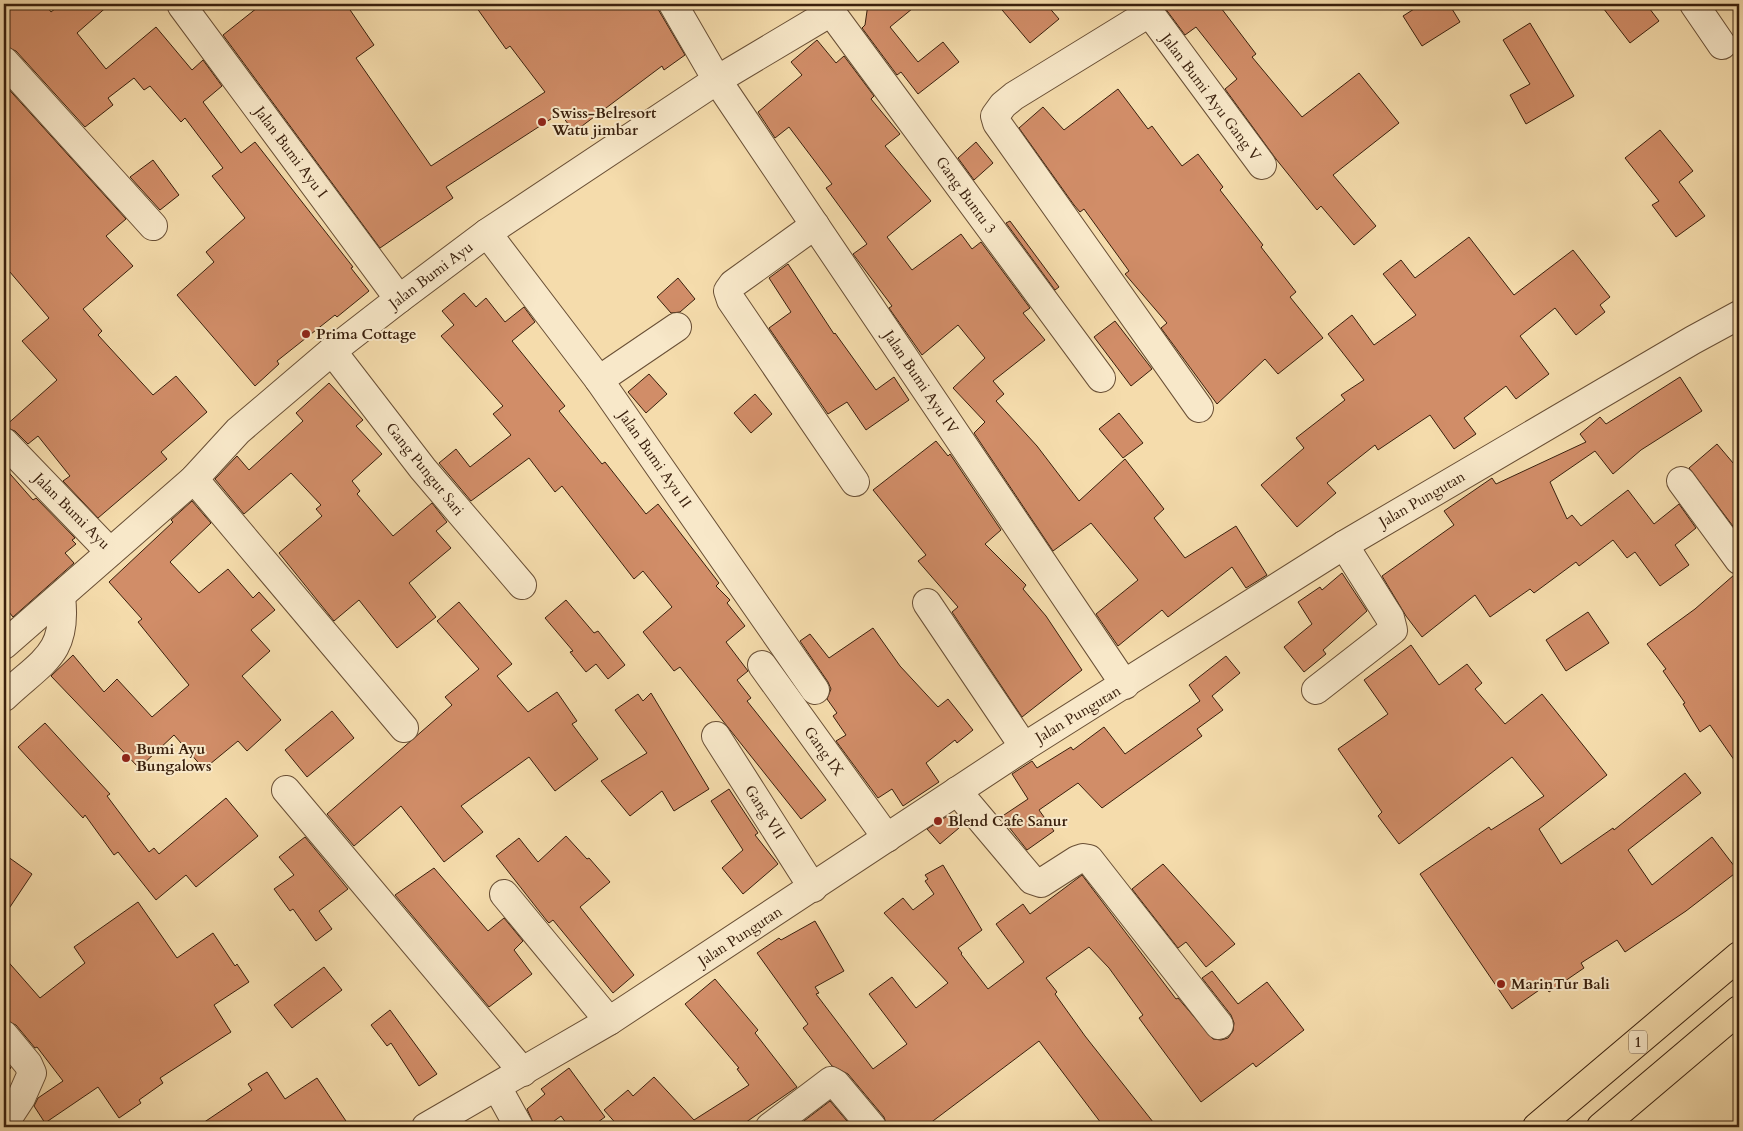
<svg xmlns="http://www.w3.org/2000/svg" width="1743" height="1131" font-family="Cardo,serif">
<rect width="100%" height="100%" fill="#f5dcac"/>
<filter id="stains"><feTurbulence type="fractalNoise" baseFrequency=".004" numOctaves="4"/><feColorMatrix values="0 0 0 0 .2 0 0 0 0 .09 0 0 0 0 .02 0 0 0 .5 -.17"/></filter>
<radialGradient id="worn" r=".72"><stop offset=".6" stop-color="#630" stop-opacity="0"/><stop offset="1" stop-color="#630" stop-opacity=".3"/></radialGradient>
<g fill="#d18d68" stroke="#3a200d">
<path d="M4,4h41l6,8 10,-8h49l-33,29 29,36 50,-42 36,43 11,-10 19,26 -19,16 38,51 14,-11 98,125 -2,1 18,23 -32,26 -2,-2 -58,46 2,3 -24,22 -78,-91 37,-33 -8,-10 39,-34 -33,-42 11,-8 -38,-50 -4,4 -31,-36 -6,4 -10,-12 -26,20 5,7 -28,22 -69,-76 -12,-5z"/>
<path d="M262,4h84l28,41 -18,13 75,108 114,-74 -35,-46 -4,3 -32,-45h181l30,51 -21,15 -2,-4 -88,66 -14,-19 -114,74 7,11 -73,50 -157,-213z"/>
<path d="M868,4h50l-28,23 28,35 25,-20 16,20 -41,32 -17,-22 -4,3 -35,-47 3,-3z"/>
<path d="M997,4h49l13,15 -29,24z"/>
<path d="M1162,4h56l38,50 -4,3 50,60 57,-44 40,50 -66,52 43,51 -22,19 -33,-39 -4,4 -41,-51 -51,-70 12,-10 -41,-52 -11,8z"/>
<path d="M1422,4h27l11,18 -38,24 -19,-30z"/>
<path d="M1600,4h46l13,17 -29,22z"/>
<path d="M1530,23l44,73 -48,28 -16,-29 20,-11 -27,-44z"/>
<path d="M817,40l19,23 8,-7 30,40 -3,3 29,35 -15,12 46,55 -44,36 25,33 49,-36 11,15 9,-7 49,66 -7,5 22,27 -52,41 11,13 -8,7 41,45 42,55 46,-42 39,50 -10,9 31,40 51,-32 31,49 -21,13 -14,-21 -64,50 -6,-7 -44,36 -22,-32 42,-34 -47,-57 -38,28 -79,-118 11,-11 -32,-34 32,-30 -27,-33 -36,30 -33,-47 3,-2 -39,-52 14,-10 -41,-56 6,-4 -43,-57 -14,11 -17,-26 44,-37 -11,-13z"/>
<path d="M4,84l122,135 -20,17 27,30 -50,43 19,22 -4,4 55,60 23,-19 31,36 -46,40 6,7 -69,59 -35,-37 7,-5 -32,-40 -10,8 -13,-13 -11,-4 53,-47 -35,-39 27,-23 -45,-53z"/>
<path d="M1118,89l30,40 4,-3 30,40 16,-12 25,33 -3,3 43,55 -2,2 35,45 -6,5 33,41 -45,36 -13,-15 -48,45 -56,-76 6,-5 -42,-49 4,-3 -45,-62 -4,3 -6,-7 -55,-77 24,-21 21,23z"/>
<path d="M1660,130l33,41 -14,11 26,34 -29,21 -24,-32 7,-4 -34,-43z"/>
<path d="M976,142l17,21 -19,17 -16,-22z"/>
<path d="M153,160l26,35 -19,15 -30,-33z"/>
<path d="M1010,221l49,66 -4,3 -49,-67z"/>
<path d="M1469,237l45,58 59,-45 37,47 -10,8 5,7 -29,23 -21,-27 -35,28 29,38 -33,25 -10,-13 -42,32 12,16 -22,15 -24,-34 -52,35 -3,-5 -48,38 9,10 -39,34 -36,-42 43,-37 -8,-10 49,-38 -4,-5 23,-15 -36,-46 24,-19 22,30 42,-30 -33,-41 18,-14 14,18z"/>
<path d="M788,264l46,70 1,-1 41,57 18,-13 15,23 -43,30 -19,-28 -19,12 -59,-86 22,-16 -22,-34z"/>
<path d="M678,278l17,21 -15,13 -9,1 -14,-16z"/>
<path d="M464,293l12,14 10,-9 19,24 19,-15 11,15 -23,19 53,65 -6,5 43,53 3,-2 41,52 12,-10 61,79 -3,3 14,14 -3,3 18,23 -19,16 22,29 -11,9 14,18 -4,3 79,99 -25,19 -121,-152 -6,4 -31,-39 29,-25 -29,-36 -9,8 -72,-93 -7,6 -26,-34 -58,43 -32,-38 17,-14 14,18 41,-32 -18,-21 10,-8 -62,-70 13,-11 -12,-14z"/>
<path d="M1115,321l37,48 -21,17 -37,-49z"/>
<path d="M649,374l18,20 -21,19 -18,-21z"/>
<path d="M1680,377l22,34 -61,39 -28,24 -18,-23 -45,31 17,37 5,-4 9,11 47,-36 26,34 25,-20 17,24 -21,17 14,20 -29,21 -25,-34 -8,6 -14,-18 -34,26 -3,-4 -42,31 -4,-4 -40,28 -15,-22 -53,42 -16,-21 -24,-40 72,-51 -10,-14 48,-33 4,6 90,-42 -6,-8 20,-17 6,7z"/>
<path d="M329,383l34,37 -7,6 26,28 -30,27 8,10 -3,3 36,42 39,-33 15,19 -11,9 15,17 -42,35 27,34 -39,31 -38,-48 -25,21 -55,-68 43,-37 -6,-7 5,-4 -30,-32 -47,41 -29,-35 22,-23 12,14 54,-49 -7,-8z"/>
<path d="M755,394l17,20 -21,19 -17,-20z"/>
<path d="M1119,413l24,30 -20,15 -24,-29z"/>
<path d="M936,441l12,15 2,-2 51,76 -16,14 41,41 -3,4 23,27 36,54 -60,47 -70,-105 6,-5 -40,-46 8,-6 -53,-65z"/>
<path d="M1717,444l22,26v64l-50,-66z"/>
<path d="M4,467l29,33 3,-2 39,40 -3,2 4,4 -11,9 9,10 -61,54 -9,-11z"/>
<path d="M192,501l19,22 -41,39 29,31 29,-24 25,29 6,-6 16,18 -24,20 19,21 -28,25 39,44 -34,31 -9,-10 -34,28 -30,-34 -35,33 -88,-92 22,-21 31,37 13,-13 35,38 37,-32 -51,-63 4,-3 -33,-37 64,-60 -2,-2z"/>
<path d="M1342,573l25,38 -44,39 3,4 -22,18 -20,-25 28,-23 -14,-22 22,-15 2,3z"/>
<path d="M1734,575h5v192l-29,-42 -10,7 -17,-28 2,-1 -22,-32 3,-2 -19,-25 48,-35z"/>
<path d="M566,600l28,33 4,-2 27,34 -17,14 -12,-15 -10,8 -16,-20 3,-1 -28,-33z"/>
<path d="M459,602l53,62 -15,12 31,36 29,-20 20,29 -5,3 26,35 -43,32 -26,-34 -68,49 22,26 -39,30 -43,-56 -47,40 -27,-32 125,-109 -7,-8 34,-28 -42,-48z"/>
<path d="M1588,612l21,31 -43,28 -20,-31z"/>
<path d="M873,628l27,38 38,41 10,-8 25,31 -16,13 -2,-3 -29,23 13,19 -36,24 -11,-17 -14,9 -42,-57 10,-6 -13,-19 4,-3 -10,-14 4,-10 -3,-7 -28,-41 10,-7 19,24z"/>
<path d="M1411,645l28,40 28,-21 15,19 -7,6 30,35 37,-30 65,81 -68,54 22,35 52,-36 1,2 71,-57 16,20 -73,57 24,35 60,-48 26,34 -52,40 -61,41 -8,-12 -36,23 3,5 -35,24 -4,-6 -33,23 -92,-135 69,-47 2,3 53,-34 -32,-39 -113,87 -21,-28 4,-4 -44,-63 50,-35 -24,-34z"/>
<path d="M1226,656l14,17 -28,23 11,14 -26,19 5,7 -100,72 -24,-25 -39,27 15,21 -27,19 -26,-33 27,-18 -16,-25 20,-13 5,7 34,-21 2,3 31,-23 21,27 75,-53 -11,-16z"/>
<path d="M651,693l58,96 -35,22 -12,-20 -32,25 -29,-35 46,-28 -32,-43 23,-16 5,7z"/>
<path d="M332,711l22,27 -47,39 -22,-27z"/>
<path d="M45,723l65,71 -3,2 42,56 5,-4 5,6 67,-56 32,38 -62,51 -10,-12 -30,25 -38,-48 -4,3 -29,-40 -2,3 -65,-71z"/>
<path d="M729,789l29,44 -3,2 23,29 -35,30 -21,-26 21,-18 -32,-49z"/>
<path d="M949,815l10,13 -19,16 -13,-15z"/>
<path d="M566,836l21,23 2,-1 21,24 -30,25 54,68 -21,18 -60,-73 -4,3 -2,-2 -51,-65 23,-18 19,24z"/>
<path d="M305,837l43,52 -29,22 13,18 -16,12 -23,-32 -3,2 -16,-22 20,-14 -15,-18z"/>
<path d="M4,854l28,20 -28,42z"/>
<path d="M1163,864l72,80 -29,23 -20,-25 -8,6 -46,-59z"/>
<path d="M943,865l39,65 -24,18 4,5 -1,1 27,35 36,-27 -28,-38 27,-20 7,10 52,-39 94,124 2,-1 35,41 8,1 7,-2 5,-7 1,-8 -3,-8 -29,-37 10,-7 26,33 29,-22 37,48 -48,37 -3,-4 -52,39 -62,-84 4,-3 -34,-47 -20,-21 -43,31 11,14 -2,2 30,42 72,91h-53l-65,-86 -114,86h-38l-3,-10 -36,-43 -16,-8 -29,-38 5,-4 -51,-71 22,-15 2,2 34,-19 29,50 -29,16 4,6 -3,1 57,75 34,-25 -38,-50 23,-17 24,31 32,-25 -64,-70 19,-15 10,12 21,-16 -9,-13 3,-2 -3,-4z"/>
<path d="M434,868l54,63 16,-13 19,23 -9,9 18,24 -43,33 -94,-112z"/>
<path d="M138,902l39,56 36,-25 22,33 2,-2 12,18 -35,23 17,27 -71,46 3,5 -24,17 2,3 -22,15 -21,-31 -53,36 -11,-17 4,-8 25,-17 -26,-34 -2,1 -19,-23 -12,-5v-63l36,41 45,-35 -11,-16z"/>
<path d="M324,967l18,23 -50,38 -18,-23z"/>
<path d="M715,979l43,51 -3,3 42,54 -58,40h-120l-15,-17 24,-20 5,6 21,-19 40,43 55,-35 -12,-16 2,-1 -54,-64z"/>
<path d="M390,1010l47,64 -18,12 -28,-43 -4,3 -16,-21z"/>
<path d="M4,1059l7,9 -7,5z"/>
<path d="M569,1068l36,49 -14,10h-22l-8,-11 -15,11h-11l-8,-18 18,-15 -4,-5z"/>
<path d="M267,1072l18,27 32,-21 33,49h-153l55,-37 -4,-6z"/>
<path d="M830,1101l22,26h-49l-3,-3z"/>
</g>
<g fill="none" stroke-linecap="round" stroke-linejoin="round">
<g stroke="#694f35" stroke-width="30">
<g id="street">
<path d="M673,4l44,76 408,605"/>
<path d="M1143,4l119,161"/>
<path d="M1694,4l28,41"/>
<path d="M182,6l217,293"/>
<path d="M831,12l270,366"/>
<path d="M1149,13l-135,83 -11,9 -8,11 2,7 202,285"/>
<path d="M4,61l149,165"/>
<path d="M815,225l-82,59 -5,7 3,9 124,182"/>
<path d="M487,233l112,147 216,310"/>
<path d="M332,351l91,118 99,116"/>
<path d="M599,380l78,-53"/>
<path d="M4,442l106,110"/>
<path d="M194,479l210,249"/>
<path d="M1681,481l58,79"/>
<path d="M927,603l97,144"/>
<path d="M4,645l190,-166 44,-48 94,-80 67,-52 88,-66 230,-153 114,-68 -2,-8"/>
<path d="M762,665l125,173"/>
<path d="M1316,690l77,-60 -3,-12 -46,-73"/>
<path d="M4,697c38,-36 64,-43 57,-100"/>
<path d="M716,736l97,152"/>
<path d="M286,790l237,282"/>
<path d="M957,791l75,89 9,3 36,-23 6,-2 6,1 130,166"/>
<path d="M504,894l105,127"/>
<path d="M4,1035l24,29 4,9 -11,25 -17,26"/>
<path d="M497,1087l22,40"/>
<path d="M426,1127l183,-106 415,-274 320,-202 349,-205 46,-25"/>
<path d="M770,1127l61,-46 5,3 36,43"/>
</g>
</g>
<g stroke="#3a200d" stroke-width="30">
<g id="highway">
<path d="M1537,1127l202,-171"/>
<path d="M1601,1127l138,-117"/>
</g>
</g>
<use href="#street" stroke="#f8e8c9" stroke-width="28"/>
<use href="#highway" stroke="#f5dcac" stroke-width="28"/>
</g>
<g fill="#8f2418" stroke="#f8e8c9" stroke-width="2">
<circle cx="542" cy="122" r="5"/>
<circle cx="306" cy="334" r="5"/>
<circle cx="126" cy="758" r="5"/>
<circle cx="938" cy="821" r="5"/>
<circle cx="1501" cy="984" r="5"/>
</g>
<g text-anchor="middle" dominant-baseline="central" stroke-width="4" stroke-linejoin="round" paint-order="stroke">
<rect fill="#f8e8c9" stroke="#735c45" stroke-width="1" x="1629" y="1030.5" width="18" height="23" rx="4"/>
<g font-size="14" font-weight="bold" fill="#3a200d">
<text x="1638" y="1042">1</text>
</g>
<g font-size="15" fill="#3a200d" stroke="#f8e8c9">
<text transform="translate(1211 97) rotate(53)">Jalan Bumi Ayu Gang V</text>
<text transform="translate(291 152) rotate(53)">Jalan Bumi Ayu I</text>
<text transform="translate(966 195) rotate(54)">Gang Buntu 3</text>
<text transform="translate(431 275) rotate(-37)">Jalan Bumi Ayu</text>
<text transform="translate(921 382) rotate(56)">Jalan Bumi Ayu IV</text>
<text transform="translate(655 459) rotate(55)">Jalan Bumi Ayu II</text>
<text transform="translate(425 469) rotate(51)">Gang Pungut Sari</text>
<text transform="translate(1422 499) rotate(-30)">Jalan Pungutan</text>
<text transform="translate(72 511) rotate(45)">Jalan Bumi Ayu</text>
<text transform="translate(1078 714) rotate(-31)">Jalan Pungutan</text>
<text transform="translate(824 751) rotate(54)">Gang IX</text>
<text transform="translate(765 812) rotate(57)">Gang VII</text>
<text transform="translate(740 936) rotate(-33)">Jalan Pungutan</text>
</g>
<g font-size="15" font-weight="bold" fill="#3a200d" stroke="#f8e8c9" text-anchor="start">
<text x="552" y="113">Swiss-Belresort<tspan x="552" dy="17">Watu jimbar</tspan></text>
<text x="316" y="334">Prima Cottage</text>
<text x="136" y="749">Bumi Ayu<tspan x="136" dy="17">Bungalows</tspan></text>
<text x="948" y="821">Blend Cafe Sanur</text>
<text x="1511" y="984">MarinTur Bali</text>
</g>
</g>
<rect width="1743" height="1131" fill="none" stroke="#f5dcac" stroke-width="20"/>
<rect x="5" y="5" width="1733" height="1121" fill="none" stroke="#3a200d" stroke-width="2.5"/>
<rect x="10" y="10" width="1723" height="1111" fill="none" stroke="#3a200d"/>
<rect width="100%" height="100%" filter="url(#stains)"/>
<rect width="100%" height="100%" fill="url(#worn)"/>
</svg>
